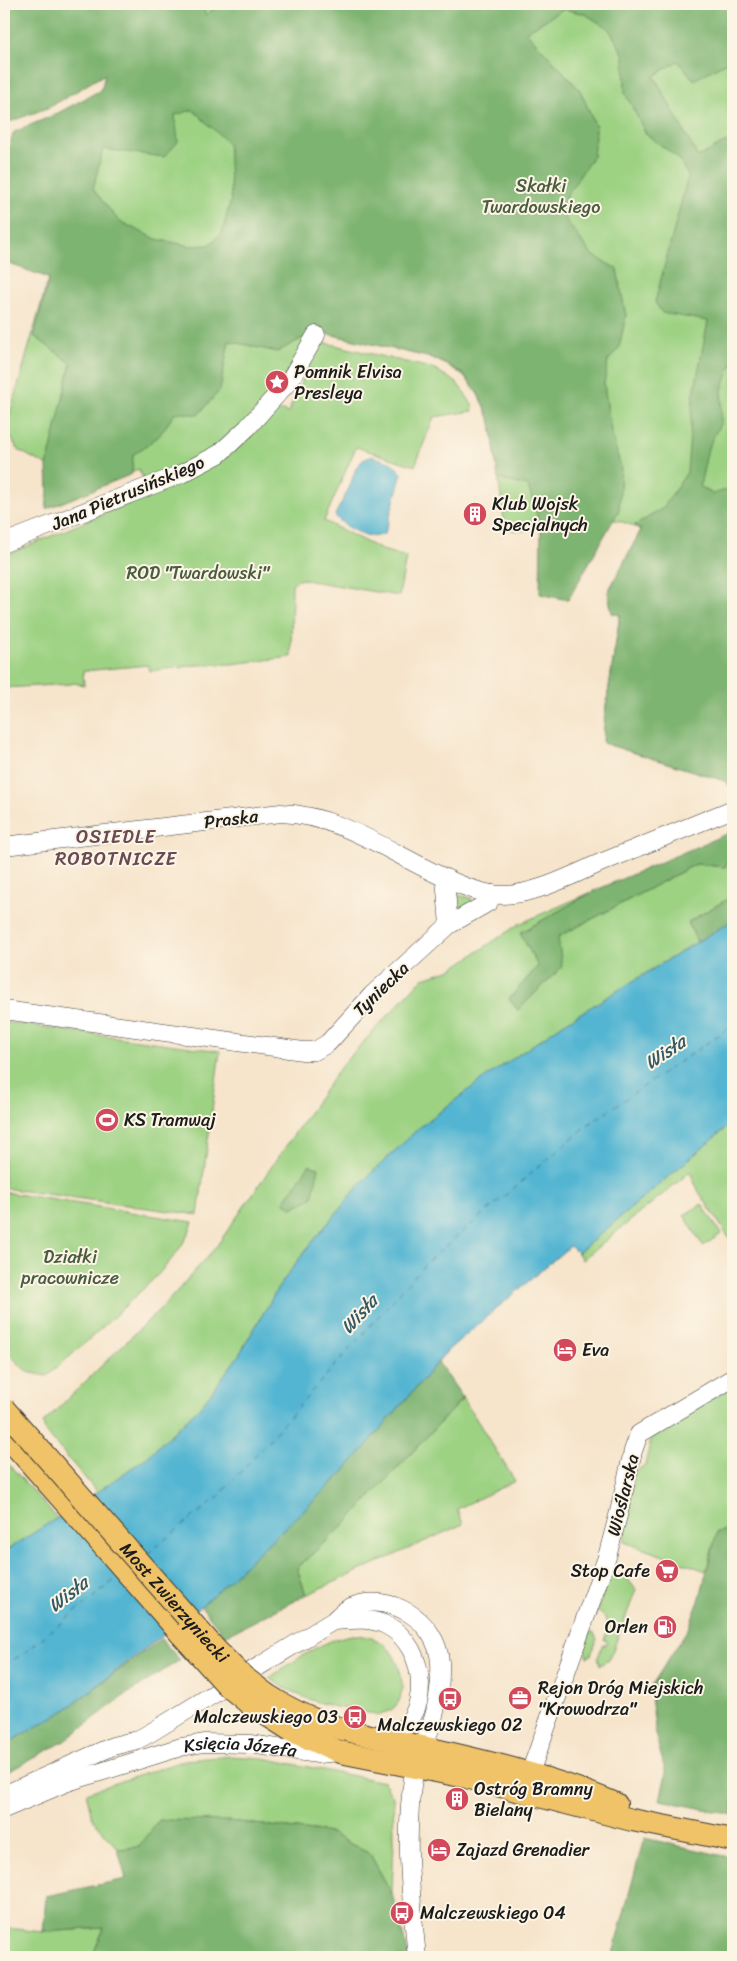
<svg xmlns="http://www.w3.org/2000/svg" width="737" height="1961" font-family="Sriracha,sans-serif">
<rect width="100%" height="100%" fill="#fcf5e5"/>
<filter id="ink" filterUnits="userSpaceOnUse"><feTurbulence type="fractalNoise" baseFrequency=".02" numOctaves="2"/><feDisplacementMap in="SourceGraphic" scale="10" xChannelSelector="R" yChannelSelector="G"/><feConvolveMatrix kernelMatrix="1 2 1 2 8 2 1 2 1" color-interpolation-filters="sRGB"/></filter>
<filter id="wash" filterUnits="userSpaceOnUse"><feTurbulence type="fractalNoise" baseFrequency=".0096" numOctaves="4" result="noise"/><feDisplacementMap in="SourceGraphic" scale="20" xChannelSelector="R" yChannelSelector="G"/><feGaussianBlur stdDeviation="1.12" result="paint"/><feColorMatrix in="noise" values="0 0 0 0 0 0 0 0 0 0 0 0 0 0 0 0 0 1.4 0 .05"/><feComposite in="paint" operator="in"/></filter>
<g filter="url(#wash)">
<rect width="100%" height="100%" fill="#f6e4cb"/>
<g fill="#9dd283" stroke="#5c7750">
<path d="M204,4h529v786l-8,-9 -122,-38 2,-30 15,-98 -8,-2 -4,-21 33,-62c-32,-19 -63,-9 -98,-3 -13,3 -24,6 -38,1l-14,-106c-15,-36 -23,-48 -59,-64l-116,-27 -21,36 -72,79 -78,35 -7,-12 -90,38 1,-14 -1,-27 -30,-16 -12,-22 100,-354 98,-59z"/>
<path d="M322,342l113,27 22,14 15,21 1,7 -39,6 -19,49 -59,-19 -32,74 58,29 24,7 -7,39 -99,-17 -8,5 -1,73 -60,7 -34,1 -47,6 -2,-6 -65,6 1,14 -11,-2 -2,1 -67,4v-132l142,-60 84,-41 50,-45 8,3 29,-68z"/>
<path d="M733,854v42l-45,26 9,20 -134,82 -84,58 -59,45 -58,55 -57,69 -27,37 -39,67 -38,51 -55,52 -49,34 -52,-61 -2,-8 126,-123 47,-53 126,-182 81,-87 29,-9 67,-45 75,-33 -74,42 18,33 -29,33 9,11 40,-73 138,-73 29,3z"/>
<path d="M456,895l15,3 2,6 -16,7 -2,-13z"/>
<path d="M4,1022l216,29 -22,164 -194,-27z"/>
<path d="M733,1122v122l-34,-52 -9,-20 -108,88 -4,-7z"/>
<path d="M4,1192l189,30c-12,35 -43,60 -69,85 -25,24 -51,47 -77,69l-20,-4 -23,-23z"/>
<path d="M702,1204l19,30 -18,12 -19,-31z"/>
<path d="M733,1385v144l-16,3 -11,39 -82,-29 11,-70 10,-7 7,-29z"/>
<path d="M463,1398l52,83 -58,28 6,15 -157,71 -9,-27 50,-46z"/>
<path d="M4,1459l53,59 -53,34z"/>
<path d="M619,1575l8,3 9,12 -27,70 -9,5 -2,-7 4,-13h4l2,-3 -4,-2c5,-12 5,-22 -7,-29l12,-34z"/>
<path d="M589,1633h5l3,6 -6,16 -4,2 -3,-10z"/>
<path d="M352,1635c12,0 24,3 33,10 18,15 28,64 -3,68l-1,2c-46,-8 -72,-10 -112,-37 25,-16 52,-38 83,-43z"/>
<path d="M229,1756l34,2 121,24 9,15 1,43 -2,54 -22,-40 -40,-21 -101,-12 -90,26 -21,2 -25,-29 -7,-27 99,-33z"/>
<path d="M6,1928l37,4 61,-4 -12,29h-88z"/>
</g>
<g fill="#7eb471" stroke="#4d6846" fill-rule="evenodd">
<path d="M4,4h200l1,11 16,-11h512v61l-3,-5 -36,20 -16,-19 -24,15 44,81 35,-19v222l-11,30 -1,32 -13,26 -8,38 13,8 20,-6v302l-8,-9 -122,-38 2,-30 15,-98 -8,-2 -4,-21 33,-62 -7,-4 29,-18 24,-36 6,-74 15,-77 -46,-8 -7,-11 33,-126 -10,-18 -32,-24 -21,-41 -1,-38 -15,-26 -24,-15 -22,-5 -37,23 54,58 16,37 -3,29 -26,39 -1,25 25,34 26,15 9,47 -7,32 -11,13 -4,23 7,47 10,37 -2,42 -51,90 -28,-6 1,-66 -13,-42 -30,-7 -7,-57 -13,-28 -15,-20 -13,-8 -18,-8 -116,-27 -39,21 -48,-11 -9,49 -22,25 -22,-3 -17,24 -26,19 -1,19 -86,35 2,-16 -1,-27 24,-103 -37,-27 15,-58 -45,-16v-111l3,1 7,-20 40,-17 45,-24 3,-4 3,-13 -55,33 -46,17zM193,110l35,33 3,56 -9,34 -13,12 -18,1 -35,-7 -37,-18 -26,-32 10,-40 61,8 14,-15 -3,-27z"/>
<path d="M733,831v23l-8,13 -29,-3 -138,73 4,30 -44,43 -9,-11 29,-33 -18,-33 74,-42z"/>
<path d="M733,896v24l-36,22 -9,-20z"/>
<path d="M309,1165l10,3 -7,30 -20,10 -8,-6z"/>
<path d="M438,1362l25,36 -116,124 -50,46 9,27 -81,41 -24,-30 141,-132z"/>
<path d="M733,1529v286l-73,-15 6,-26 -10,-37 -6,-49 39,-61 10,-26 18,-69z"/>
<path d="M161,1639l19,21 -59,38 -58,44 -59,32v-29l60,-34z"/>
<path d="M159,1820l70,1 101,12 40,21 22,40 17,63h-317l12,-29 -61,4 3,-36 80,-17 -8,-30 21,-2z"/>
<path d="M644,1838l89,20v99h-121z"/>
</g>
<g fill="#53b5d2" stroke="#386877">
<path d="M372,456l20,7 10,10 -17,60c-12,10 -43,-6 -50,-18l14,-27 7,-20 7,-8z"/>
<path d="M733,920v202l-155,131 -8,-7 -122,104 -106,124 -141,132 -137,105 -60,34v-193l93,-60 49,-34 55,-52 38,-51 39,-67 27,-37 57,-69 58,-55 59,-45 84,-58z"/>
</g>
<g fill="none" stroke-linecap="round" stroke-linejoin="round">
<g stroke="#325965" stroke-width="1" stroke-dasharray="6 5" stroke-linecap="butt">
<path d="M147,1554l72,-58 207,-233 163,-139 144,-99"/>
<path d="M4,1664l16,-8 96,-77"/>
</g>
</g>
</g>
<g filter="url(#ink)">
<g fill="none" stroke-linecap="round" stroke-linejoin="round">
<g stroke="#3d3a36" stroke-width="19">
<g id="minor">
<path d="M4,543l177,-69 38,-20 28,-26 43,-48 26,-45"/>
<path d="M4,846l277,-33c60,2 111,41 164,65 17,8 39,17 58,17 33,-1 67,-19 97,-32 44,-18 89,-36 133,-54"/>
<path d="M445,878l4,47"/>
<path d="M4,1010l299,41h12l13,-8 44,-48 77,-70 40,-23 3,-8"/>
<path d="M333,1621c18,-1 36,-4 53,4 43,21 48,98 -1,114"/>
<path id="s1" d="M68,1782l113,-35 23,-4 46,1 68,10 22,-2"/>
<path d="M533,1785l-3,-12 77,-216 12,-45 14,-61 6,-17 94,-56"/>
<path d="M4,1795l109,-49 24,-6 13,-7 183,-112c5,-5 11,-11 18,-14 38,-16 86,13 89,55 1,20 -3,45 -9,64 -4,14 -13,28 -16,42 -12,59 -4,130 2,189"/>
<path d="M4,1809l73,-31"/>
</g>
</g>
<g stroke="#3d3a36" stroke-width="24">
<g id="major">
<path d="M4,1433l178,202"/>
<path d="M267,1695c51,34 97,39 155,52 66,15 131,30 194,57"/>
<path d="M251,1705l43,27 46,20 126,25 166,43 101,20"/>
</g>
</g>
<use href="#minor" stroke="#fff" stroke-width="18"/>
<use href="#major" stroke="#f0c369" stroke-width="22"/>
<g stroke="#3d3a36" stroke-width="24" stroke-linecap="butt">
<g id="major-bridge">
<path id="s2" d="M4,1409l212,241 25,25 26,20"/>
<path d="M182,1635l45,50 24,20"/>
</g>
</g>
<use href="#major-bridge" stroke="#f0c369" stroke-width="22"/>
</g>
</g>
<defs>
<g id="sight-disc" transform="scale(1.25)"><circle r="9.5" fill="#d1495b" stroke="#fcf5e5"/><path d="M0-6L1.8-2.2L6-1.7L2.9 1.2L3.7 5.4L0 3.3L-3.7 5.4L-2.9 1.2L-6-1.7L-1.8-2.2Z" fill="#fff"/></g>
<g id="building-disc" transform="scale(1.25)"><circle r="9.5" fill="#d1495b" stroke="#fcf5e5"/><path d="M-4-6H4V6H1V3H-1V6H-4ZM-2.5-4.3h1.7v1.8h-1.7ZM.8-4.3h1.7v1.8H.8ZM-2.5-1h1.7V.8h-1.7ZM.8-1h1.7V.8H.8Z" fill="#fff"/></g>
<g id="stadium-disc" transform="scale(1.25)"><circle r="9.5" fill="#d1495b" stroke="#fcf5e5"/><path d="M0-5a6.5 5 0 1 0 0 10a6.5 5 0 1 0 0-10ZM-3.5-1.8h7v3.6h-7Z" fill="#fff"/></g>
<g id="hotel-disc" transform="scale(1.25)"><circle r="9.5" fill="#d1495b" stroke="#fcf5e5"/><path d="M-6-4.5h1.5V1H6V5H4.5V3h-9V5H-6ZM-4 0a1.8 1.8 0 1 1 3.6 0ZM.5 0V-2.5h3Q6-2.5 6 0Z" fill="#fff"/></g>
<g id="supermarket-disc" transform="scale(1.25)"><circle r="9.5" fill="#d1495b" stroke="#fcf5e5"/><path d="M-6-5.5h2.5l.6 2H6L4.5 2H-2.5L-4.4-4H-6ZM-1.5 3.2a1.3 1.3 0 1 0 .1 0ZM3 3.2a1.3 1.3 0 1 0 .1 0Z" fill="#fff"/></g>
<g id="fuel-disc" transform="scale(1.25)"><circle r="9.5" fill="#d1495b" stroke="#fcf5e5"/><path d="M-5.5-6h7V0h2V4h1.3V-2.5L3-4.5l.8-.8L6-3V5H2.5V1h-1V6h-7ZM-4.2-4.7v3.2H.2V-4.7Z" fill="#fff"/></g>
<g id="office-disc" transform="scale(1.25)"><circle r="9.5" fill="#d1495b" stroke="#fcf5e5"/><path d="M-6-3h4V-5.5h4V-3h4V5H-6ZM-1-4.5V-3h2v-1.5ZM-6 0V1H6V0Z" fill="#fff"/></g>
<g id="bus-disc" transform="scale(1.25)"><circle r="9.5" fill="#d1495b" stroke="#fcf5e5"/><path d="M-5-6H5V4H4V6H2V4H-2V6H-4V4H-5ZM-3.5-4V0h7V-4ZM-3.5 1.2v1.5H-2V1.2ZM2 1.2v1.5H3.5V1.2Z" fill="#fff"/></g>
</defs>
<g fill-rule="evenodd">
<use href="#sight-disc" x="277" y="382"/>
<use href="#building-disc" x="475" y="514"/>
<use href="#stadium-disc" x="107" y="1120"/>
<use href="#hotel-disc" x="565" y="1350"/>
<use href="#supermarket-disc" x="667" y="1571"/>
<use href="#fuel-disc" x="665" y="1627"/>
<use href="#office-disc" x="520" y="1698"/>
<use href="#bus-disc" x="450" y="1699"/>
<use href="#bus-disc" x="355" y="1717"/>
<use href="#building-disc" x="457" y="1799"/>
<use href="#hotel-disc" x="439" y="1850"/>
<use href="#bus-disc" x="402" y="1913"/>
</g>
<g text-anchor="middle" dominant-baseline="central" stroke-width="4" stroke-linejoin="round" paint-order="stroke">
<g font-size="18" fill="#495c40" stroke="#fcf5e5">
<text x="541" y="186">Skałki<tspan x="541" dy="21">Twardowskiego</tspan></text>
<text x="198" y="573">ROD "Twardowski"</text>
<text x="70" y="1257">Działki<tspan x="70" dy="21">pracownicze</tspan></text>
</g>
<g font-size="18" fill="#1c1c1c" stroke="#fcf5e5" text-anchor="start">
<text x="294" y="372">Pomnik Elvisa<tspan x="294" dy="21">Presleya</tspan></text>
<text x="492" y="504">Klub Wojsk<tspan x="492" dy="21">Specjalnych</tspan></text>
<text x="124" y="1120">KS Tramwaj</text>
<text x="582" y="1350">Eva</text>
<text x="650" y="1571" text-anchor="end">Stop Cafe</text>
<text x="648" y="1627" text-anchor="end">Orlen</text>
<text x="538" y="1688">Rejon Dróg Miejskich<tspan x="538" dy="21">"Krowodrza"</tspan></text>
<text x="338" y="1717" text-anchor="end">Malczewskiego 03</text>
<text x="450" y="1725" text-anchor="middle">Malczewskiego 02</text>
<text x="474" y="1789">Ostróg Bramny<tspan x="474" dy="21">Bielany</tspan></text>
<text x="456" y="1850">Zajazd Grenadier</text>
<text x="420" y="1913">Malczewskiego 04</text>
</g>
<g font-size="18" fill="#1c1c1c" stroke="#fcf5e5">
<text transform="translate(128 493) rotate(-23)">Jana Pietrusińskiego</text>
<text transform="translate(231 819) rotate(-7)">Praska</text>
<text transform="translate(381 989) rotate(-44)">Tyniecka</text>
<text transform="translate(623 1495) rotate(-76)">Wioślarska</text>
<text stroke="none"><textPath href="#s2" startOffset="258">Most Zwierzyniecki</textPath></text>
<text stroke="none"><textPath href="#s1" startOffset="178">Księcia Józefa</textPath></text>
</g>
<g font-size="19" letter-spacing="1" fill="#684a55" stroke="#fcf5e5">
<text x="116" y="836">OSIEDLE<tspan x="116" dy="22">ROBOTNICZE</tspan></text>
</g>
<g font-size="19" font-style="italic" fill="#325965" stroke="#fcf5e5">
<text transform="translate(665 1052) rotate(-34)">Wisła</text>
<text transform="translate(359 1314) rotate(-48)">Wisła</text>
<text transform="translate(68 1594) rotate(-38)">Wisła</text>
</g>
</g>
<rect width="737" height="1961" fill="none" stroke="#fcf5e5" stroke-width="20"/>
</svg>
